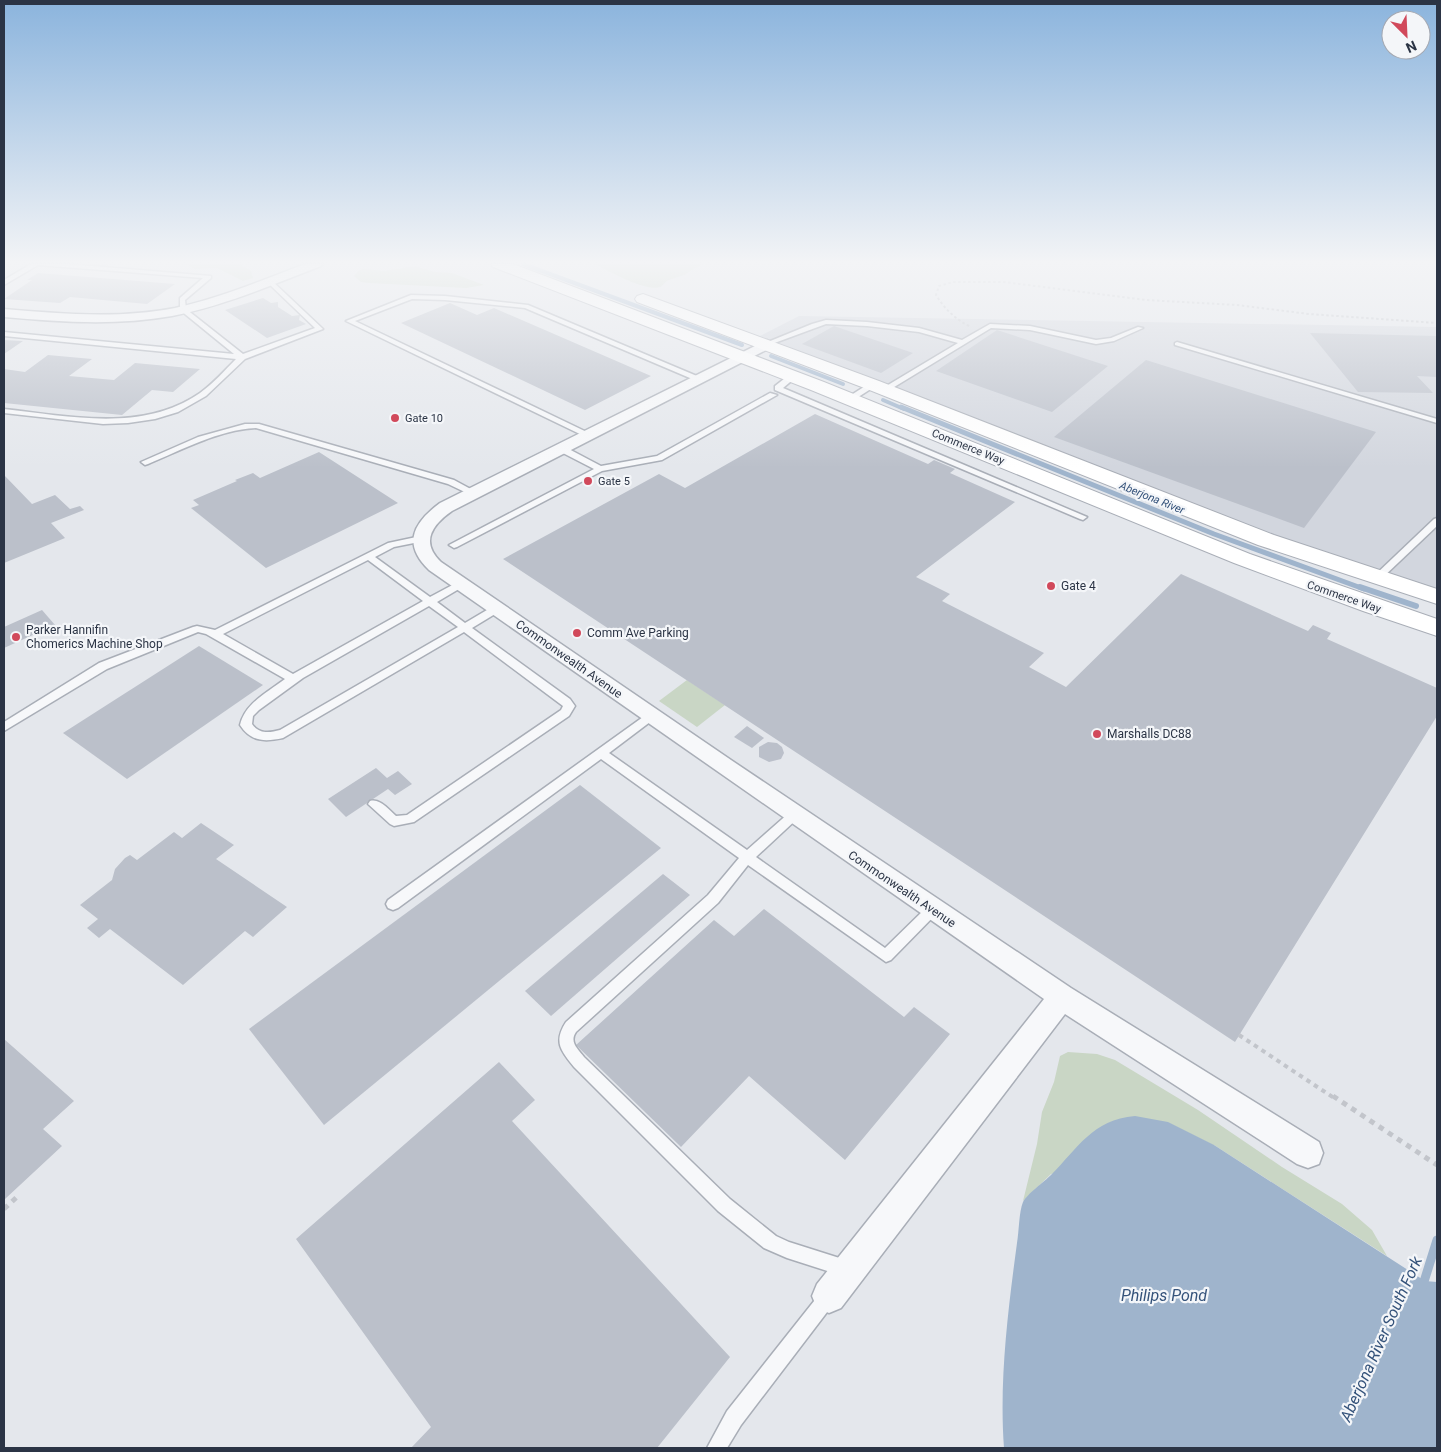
<svg xmlns="http://www.w3.org/2000/svg" width="1441" height="1452" font-family="Roboto,sans-serif">
<rect width="100%" height="100%" fill="#e4e7ec"/>
<path fill="#d2d6de" d="M799,316l638,11v263l-184,-62 -493,-192z"/>
<g fill="#c9d6c5">
<path d="M186,264h54l11,7 2,7 -10,3 -26,-13 -22,1z"/>
<path d="M595,264h109c-9,3 -13,7 -20,11 -5,2 -10,3 -15,5 -4,1 -5,5 -9,7 -14,5 -52,-16 -65,-23z"/>
<path d="M415,266l20,6 17,1 32,12 -18,3 -97,-5 -8,-1 -7,-6 4,-5 5,-2 22,2z"/>
<path d="M687,680l38,25 -28,22 -38,-26z"/>
<path d="M1068,1052l29,2 18,6 83,50 84,57 60,37 30,26 15,26 -173,-111 -163,29 -28,27 14,-57 5,-32 12,-30 6,-26z"/>
</g>
<path fill="#9fb4cc" d="M1135,1116l33,6 46,23 211,136 12,1v166h-433c-5,-67 4,-138 13,-205 2,-11 2,-32 6,-41 4,-8 21,-20 28,-27 27,-27 41,-55 84,-59z"/>
<g fill="none" stroke-linecap="round" stroke-linejoin="round">
<g stroke="#9fb4cc" stroke-width="4">
<path d="M523,264l219,81"/>
<path d="M771,356l72,28"/>
<path d="M883,400l21,9"/>
</g>
<path stroke="#9fb4cc" stroke-width="5" d="M901,407l313,127 150,55"/>
<path stroke="#9fb4cc" stroke-width="6" d="M1360,587l56,19"/>
<path stroke="#9fb4cc" stroke-width="9" d="M1422,1288l15,-48"/>
</g>
<g fill="#bbc0ca">
<path d="M38,273l137,11 -28,20 -77,-7 -10,6 -56,-4 28,-19h-5z"/>
<path d="M263,298l8,5 7,-1v5l14,9 8,-1 -1,5 7,4 -39,14 -42,-28z"/>
<path d="M450,303l27,12 17,-7 157,68 -66,34 -184,-87z"/>
<path d="M834,326l79,27 -32,20 -79,-29z"/>
<path d="M997,330l111,36 -56,46 -116,-41z"/>
<path d="M1310,333l127,3v41l-20,-1 16,17 -75,-1z"/>
<path d="M4,340l19,1 -19,13z"/>
<path d="M48,355l44,4 -23,17 45,4 21,-17 65,6 -27,23 -21,-2 -30,25 -118,-12v-34l21,3z"/>
<path d="M1146,360l230,72 -72,96 -250,-91z"/>
<path d="M815,414l113,50 6,-4 21,9 -5,4 65,29 -99,75 34,17 -8,7 102,52 -15,14 37,20 115,-113 127,57 5,-6 18,8 -4,6 110,49v28l-202,326 -732,-483 156,-85 26,14z"/>
<path d="M319,452l79,51 -132,65 -75,-60 8,-3 -6,-5 44,-19 -2,-1 18,-7 7,5z"/>
<path d="M4,475l28,29 23,-9 15,14 10,-3 4,4 -33,13 14,15 -61,25z"/>
<path d="M42,610l13,15 -51,23v-21z"/>
<path d="M199,646l64,39 -136,94 -64,-46z"/>
<path d="M747,726l17,12 -12,10 -18,-11z"/>
<path d="M768,742l9,1 5,4 2,6 -3,6 -12,3 -10,-5v-10z"/>
<path d="M376,768l11,10 11,-7 14,13 -17,11 -7,-6 -42,28 -18,-18z"/>
<path d="M580,785l81,63 -337,277 -75,-96z"/>
<path d="M201,823l33,22 -18,14 71,48 -34,30 -8,-6 -62,54 -73,-56 -11,9 -12,-10 11,-9 -18,-14 32,-25 3,-11 10,-11 5,-3 7,5 37,-28 8,6z"/>
<path d="M663,874l27,21 -139,121 -26,-25z"/>
<path d="M764,909l140,108 10,-10 36,27 -105,126 -96,-84 -68,71 -105,-102 138,-125 20,16z"/>
<path d="M4,1039l70,62 -31,28 19,17 -57,53z"/>
<path d="M499,1062l36,38 -23,21 218,236 -73,91h-246l20,-21 -135,-188z"/>
</g>
<g fill="none" stroke-linecap="round" stroke-linejoin="round">
<g stroke="#a9aeb7" stroke-width="3">
<g id="lane">
<path d="M31,264h37l143,12v2l-26,22 1,9 57,45 72,-26 -48,-46v-2h4l52,49 -78,30 -39,37 -28,16 -23,7 -27,4 -25,1 -99,-11v-4c66,7 138,24 196,-16 14,-10 25,-23 36,-34l-232,-23v-4l230,22 -54,-44v-12l23,-20 -165,-13 -34,20v-5z"/>
<path d="M411,295l34,1 83,9 176,74 -7,2 -172,-73 -80,-8 -33,-1 -57,22 238,114 -7,2 -240,-116z"/>
<path d="M826,320l41,2 52,6 43,12 28,-16 40,2 66,14 15,-2 27,-11 5,1 -29,13 -18,3 -66,-14 -39,-2 -105,64 -4,-2 1,-2 75,-45 -39,-11 -52,-6 -41,-2 -57,21 -6,-1 49,-20z"/>
<path d="M1177,342l260,77v4l-262,-78v-2z"/>
<path d="M789,375l7,2 -13,11 304,129 -4,3 -3,-1 -305,-129v-4z"/>
<path d="M870,383l7,2 -25,16 -7,-2z"/>
<path d="M770,393l7,2 -115,65 -60,11 -145,76 -3,1 -5,-3 145,-76 -35,-18v-4h6l36,19 56,-10z"/>
<path d="M245,424h14l195,56 24,13 -1,2h-6l-23,-11 -192,-56c-38,2 -74,22 -108,36l-3,1 -4,-3 57,-25z"/>
<path d="M1437,518v8l-57,54h-6l-2,-2 2,-2 60,-57z"/>
<path d="M421,536l3,1v4l-30,6 -19,10 55,40 28,-15h6l2,2 -2,2 -27,16 28,21 27,-16h8l1,2 -1,2 -28,17 98,71 5,7 -6,10 -155,106 -20,4 -4,-2 -22,-20 2,-3c10,-3 19,9 26,15l11,-1 154,-105 2,-4 -99,-74 -181,106c-18,4 -32,4 -43,-13 5,-22 28,-33 45,-46l-79,-45 -8,-2 -91,37 -103,62v-9l95,-59 94,-36 4,-1 18,4 173,-87zM368,560l55,41 -130,73 -70,-40zM429,606l29,21 -178,103c-11,3 -21,4 -28,-6l1,-8 6,-6 44,-32z"/>
<path d="M650,712l4,1 2,3 -2,3 -45,34 138,97 43,-38h8l2,3 -2,3 -42,39 129,91 43,-42 5,-2 5,2 2,4 -49,50 -5,2 -138,-97 -30,38 -142,129c-7,10 2,17 8,25l146,142 46,37 13,6 63,20 3,6 -3,6 -6,3 -59,-19 -23,-10 -46,-37 -144,-144c-13,-16 -21,-25 -8,-45l142,-127 31,-37 -138,-99 -203,149 -5,2 -5,-2 -2,-4 2,-4z"/>
<path d="M828,1288l6,3 3,6 -3,6 -93,122 -14,23h-20l20,-37 95,-120z"/>
</g>
</g>
<g stroke="#a9aeb7" stroke-width="3">
<g id="street">
<path d="M305,264h18l-2,2c-49,19 -98,40 -149,50 -56,10 -112,6 -168,1v-8c57,5 115,10 171,-1 45,-10 88,-28 130,-44z"/>
<path d="M767,340l7,4 -2,3 -320,164c-20,14 -32,31 -11,51l290,198 340,228 248,154 4,11 -4,11 -11,4 -11,-4 -232,-150 -224,294 -12,5 -12,-5 -5,-12 5,-12 227,-285 -615,-429c-27,-26 -16,-47 11,-67z"/>
</g>
</g>
<g stroke="#a9aeb7" stroke-width="2">
<g id="secondary">
<path d="M491,264h22l98,37 213,81 426,172 187,65v17l-74,-25 -129,-48 -423,-173 -318,-123z"/>
<path d="M643,294l236,87 395,154 163,54v15l-179,-59 -391,-156 -230,-87 -2,-3 2,-3z"/>
</g>
</g>
<path stroke="#c2c5cb" stroke-width="2" stroke-dasharray="2.5 2.5" stroke-linecap="butt" d="M969,326c-14,-7 -25,-18 -33,-31l3,-9 14,-4h51l142,18 91,5 72,9 128,9"/>
<path stroke="#c2c5cb" stroke-width="4" stroke-dasharray="4.5 4.5" stroke-linecap="butt" d="M1239,1035l95,63"/>
<g stroke="#c2c5cb" stroke-width="5" stroke-dasharray="5.5 5.5" stroke-linecap="butt">
<path d="M1333,1096l104,69"/>
<path d="M4,1209l15,-14"/>
</g>
<use href="#lane" fill="#f7f8fa" fill-rule="evenodd"/>
<use href="#street" fill="#f7f8fa" fill-rule="evenodd"/>
<use href="#secondary" fill="#fff" fill-rule="evenodd"/>
</g>
<linearGradient id="sky" x2="0" y2="1"><stop stop-color="#8bb4dd"/><stop offset="0.56" stop-color="#f3f4f6"/><stop offset="1" stop-color="#f3f4f6" stop-opacity="0"/></linearGradient>
<rect width="1441" height="468" fill="url(#sky)"/>
<g fill="#d1495b" stroke="#f4f6f9" stroke-width="2">
<circle cx="395" cy="418" r="5"/>
<circle cx="588" cy="481" r="5"/>
<circle cx="1051" cy="586" r="5"/>
<circle cx="577" cy="633" r="5"/>
<circle cx="16" cy="637" r="5"/>
<circle cx="1097" cy="734" r="5"/>
</g>
<g text-anchor="middle" dominant-baseline="central" stroke-width="4.5" stroke-linejoin="round" paint-order="stroke">
<g font-size="11" fill="#2b3445" stroke="#f4f6f9" text-anchor="start">
<text x="405" y="418">Gate 10</text>
<text x="598" y="481">Gate 5</text>
</g>
<g font-size="11" fill="#2b3445" stroke="#f4f6f9">
<text transform="translate(968 447) rotate(22)">Commerce Way</text>
<text transform="translate(1344 597) rotate(19)">Commerce Way</text>
</g>
<g font-size="11" font-style="italic" fill="#34527a" stroke="#f4f6f9">
<text transform="translate(1152 498) rotate(22)">Aberjona River</text>
</g>
<g font-size="12" fill="#2b3445" stroke="#f4f6f9" text-anchor="start">
<text x="1061" y="586">Gate 4</text>
<text x="26" y="630">Parker Hannifin<tspan x="26" dy="14">Chomerics Machine Shop</tspan></text>
<text x="587" y="633">Comm Ave Parking</text>
<text x="1107" y="734">Marshalls DC88</text>
</g>
<g font-size="12" fill="#2b3445" stroke="#f4f6f9">
<text transform="translate(569 659) rotate(35)">Commonwealth Avenue</text>
<text transform="translate(902 889) rotate(34)">Commonwealth Avenue</text>
</g>
<g font-size="16" font-style="italic" fill="#34527a" stroke="#f4f6f9">
<text x="1164" y="1295">Philips Pond</text>
<text transform="translate(1381 1339) rotate(-66)">Aberjona River South Fork</text>
</g>
</g>
<rect width="1441" height="1452" fill="none" stroke="#2b3445" stroke-width="10"/>
<g transform="translate(1406 35) rotate(156)"><circle r="24" fill="#f4f6f9" stroke="#a4a8b1"/>
<path d="M0-4L9 19L0 12L-9 19Z" fill="#d1495b"/>
<text y="-8" font-size="14" font-weight="bold" text-anchor="middle" fill="#2b3445">N</text>
</g>
</svg>
